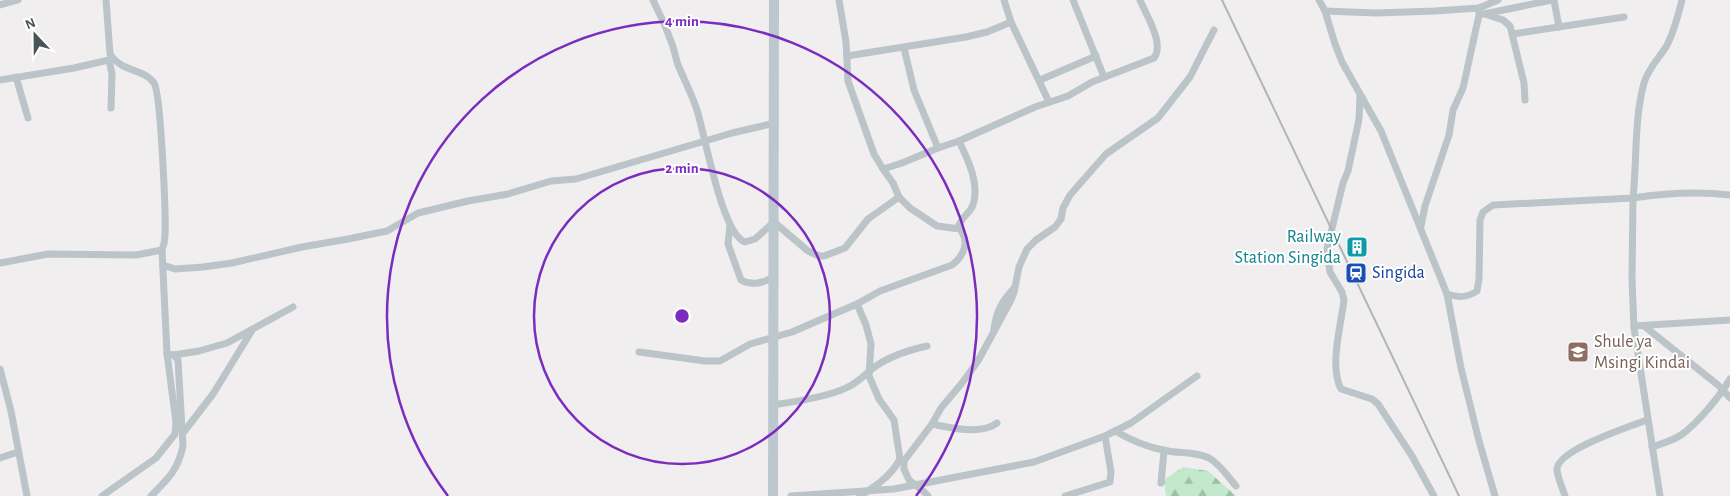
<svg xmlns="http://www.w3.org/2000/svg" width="1730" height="496" font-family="'Alegreya Sans',sans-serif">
<defs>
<pattern id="forest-firs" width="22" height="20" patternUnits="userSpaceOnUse" patternTransform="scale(1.25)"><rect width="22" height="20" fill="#c2e9cc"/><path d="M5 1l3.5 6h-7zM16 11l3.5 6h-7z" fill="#a0bfa9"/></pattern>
</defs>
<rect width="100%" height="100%" fill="#f1eeef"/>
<path fill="url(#forest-firs)" d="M1183,467l25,4 28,25h-70l-2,-16z"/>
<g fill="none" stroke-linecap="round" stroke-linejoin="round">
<g stroke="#bbc4c9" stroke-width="7">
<path d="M653,0c6,13 13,26 17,39 4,8 5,17 8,26 6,14 13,28 18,42 9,26 25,126 49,135l10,-3 19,-17 34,29 11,5h5l21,-8 23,-29 31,-22"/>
<path d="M839,0l7,42 2,39 26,73 9,15 19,-6 36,-15 21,-7 76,-34 33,-11 24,-14 62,-24c11,-14 -8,-43 -14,-58"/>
<path d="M1004,0l7,22 38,80"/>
<path d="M1073,0l31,77"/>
<path d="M1319,0l6,11 10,33 7,18 39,69 66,163 14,74 18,73 16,55"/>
<path d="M1554,0l5,27"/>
<path d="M0,5l18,-5"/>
<path d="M1325,11l51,2 59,-2 44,-3 19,-8"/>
<path d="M1484,14l68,-14"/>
<path d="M1485,14l18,6 7,6 14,57 1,17"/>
<path d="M1513,34l111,-17"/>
<path d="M904,48l10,42 24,58"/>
<path d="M847,56l119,-19 21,-5 24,-10"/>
<path d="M109,60l3,14 -1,34"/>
<path d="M16,77l12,41"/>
<path d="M0,80l74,-12 39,-9"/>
<path d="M1040,80l56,-24"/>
<path d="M1360,95l-1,24 -11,52 -5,12 -16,66 3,23 12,20 2,8c-3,26 -15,66 -3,89l31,10 6,5 34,52 22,40"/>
<path d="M883,169l10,14 6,14 11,11 27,18 23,3"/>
<path d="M730,226l-2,18 13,36c10,6 23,3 32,-3"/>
<path d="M1421,226l4,-20 24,-71 4,-25 10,-22 16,-73v-7"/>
<path d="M0,263l48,-9 88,1 26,-5"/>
<path d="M163,265l12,4 28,-2 29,-4 70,-16 46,-8 39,-8 31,-18 50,-12 40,-7 43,-13 25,-2 156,-46 43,-10"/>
<path d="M1447,294c11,4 20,4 30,-3l2,-12 1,-59 3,-8 10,-7 140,-7c4,-36 1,-79 11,-115 4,-14 14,-24 22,-36 8,-14 12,-32 16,-47"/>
<path d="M857,304l9,21 5,19 -2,32 10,23 15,21 6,39c-9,17 -24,27 -40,37"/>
<path d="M1634,326l96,-6"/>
<path d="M1644,326l74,59 12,13"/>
<path d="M994,329c2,-17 8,-28 20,-41"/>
<path d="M639,352l66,9h15l30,-17 42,-12 65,-28 23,-13 72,-26c8,-6 16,-17 12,-28 -2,-5 -4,-8 -5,-12 3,-8 11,-12 14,-20 7,-21 -5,-45 -14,-64"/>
<path d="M174,355l25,-4 28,-8 66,-36"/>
<path d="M0,369l11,42 16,85"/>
<path d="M772,405c22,-3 57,-8 76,-18 11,-5 19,-15 28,-21 16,-11 33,-16 51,-20"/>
<path d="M932,424c18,4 50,11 65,-1"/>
<path d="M1115,431c14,8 32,16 48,19 15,4 31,1 46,8 11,6 19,19 27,28"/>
<path d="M183,433l30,-39 38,-62"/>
<path d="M1652,447c9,-3 20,-6 29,-12 16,-11 39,-39 49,-56"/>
<path d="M0,458l18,-6"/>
<path d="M1161,483l3,-32"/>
<path d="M102,496l54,-38 19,-24 1,-12 -9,-68 -5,-104c2,-5 3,-9 3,-15 1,-18 -4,-142 -11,-152 -9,-14 -33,-11 -44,-29l-4,-54"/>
<path d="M151,496c17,-17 27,-26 32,-50l-5,-86 -4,-5 -7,-1"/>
<path d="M791,496l103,-7 140,-27 71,-26 26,-13 66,-47"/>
<path d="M928,496l-5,-5 -14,-11 -5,-11v-8l28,-37 9,-16 21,-25 16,-22 33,-61 3,-8 5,-25 8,-18 9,-9 19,-13 6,-8 2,-11 7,-13 36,-41 52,-36 32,-41 24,-47"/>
<path d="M1065,496l45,-14 1,-10 -6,-36"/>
<path d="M1565,496c-2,-7 -8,-20 -8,-26 -1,-20 74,-44 90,-50"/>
<path d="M1660,496l-26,-168 -2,-49 1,-81c33,-5 64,-7 97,-3"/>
</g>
<path stroke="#bcc7ce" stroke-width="10" d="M773,496l1,-496"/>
<path stroke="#b1b4b8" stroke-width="2" d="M1222,0l237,496"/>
</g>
<g fill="none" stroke="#7b2cbf" stroke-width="2.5">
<circle cx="682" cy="316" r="148"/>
<path d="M448 496A295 295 0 1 1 916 496"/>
</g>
<defs>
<g id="building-square" transform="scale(1.125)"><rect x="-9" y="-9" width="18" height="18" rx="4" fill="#0f9aa8" stroke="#fff"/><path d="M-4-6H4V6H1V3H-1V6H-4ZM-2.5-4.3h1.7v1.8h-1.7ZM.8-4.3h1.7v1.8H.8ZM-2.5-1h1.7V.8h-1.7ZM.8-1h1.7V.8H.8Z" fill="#fff"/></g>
<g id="station-square" transform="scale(1.125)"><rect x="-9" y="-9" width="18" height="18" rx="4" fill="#1a4fb4" stroke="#fff"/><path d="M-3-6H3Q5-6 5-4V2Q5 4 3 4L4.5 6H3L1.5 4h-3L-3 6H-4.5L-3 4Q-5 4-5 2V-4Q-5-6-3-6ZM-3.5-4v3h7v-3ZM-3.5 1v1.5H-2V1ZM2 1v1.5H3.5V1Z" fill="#fff"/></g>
<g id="school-square" transform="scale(1.125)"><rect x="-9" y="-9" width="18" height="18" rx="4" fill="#8d6e63" stroke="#fff"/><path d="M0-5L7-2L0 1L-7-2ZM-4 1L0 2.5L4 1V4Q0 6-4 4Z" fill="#fff"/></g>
</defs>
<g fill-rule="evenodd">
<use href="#building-square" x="1357" y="247"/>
<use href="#station-square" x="1356" y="273"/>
<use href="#school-square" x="1578" y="352"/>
</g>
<g text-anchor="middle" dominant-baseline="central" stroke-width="4" stroke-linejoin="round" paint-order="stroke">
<g font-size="18" fill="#0d838f" stroke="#fff" text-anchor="end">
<text x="1341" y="237">Railway<tspan x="1341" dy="21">Station Singida</tspan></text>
</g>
<g font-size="18" fill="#164399" stroke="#fff" text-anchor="start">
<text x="1372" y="273">Singida</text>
</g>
<g font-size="18" fill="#785e54" stroke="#fff" text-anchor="start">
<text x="1594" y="342">Shule ya<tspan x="1594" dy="21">Msingi Kindai</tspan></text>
</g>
</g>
<circle cx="682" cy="316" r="8" fill="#7b2cbf" stroke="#fff" stroke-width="2.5"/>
<g font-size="15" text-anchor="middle" font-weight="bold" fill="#7b2cbf" stroke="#fff" stroke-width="4" stroke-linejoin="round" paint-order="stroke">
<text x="682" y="26">4 min</text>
<text x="682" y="173">2 min</text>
</g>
<g transform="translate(35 35) rotate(338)" stroke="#ffffff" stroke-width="4" paint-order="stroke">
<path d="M0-4L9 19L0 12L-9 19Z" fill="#495459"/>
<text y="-8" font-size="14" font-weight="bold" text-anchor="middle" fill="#495459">N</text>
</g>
</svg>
